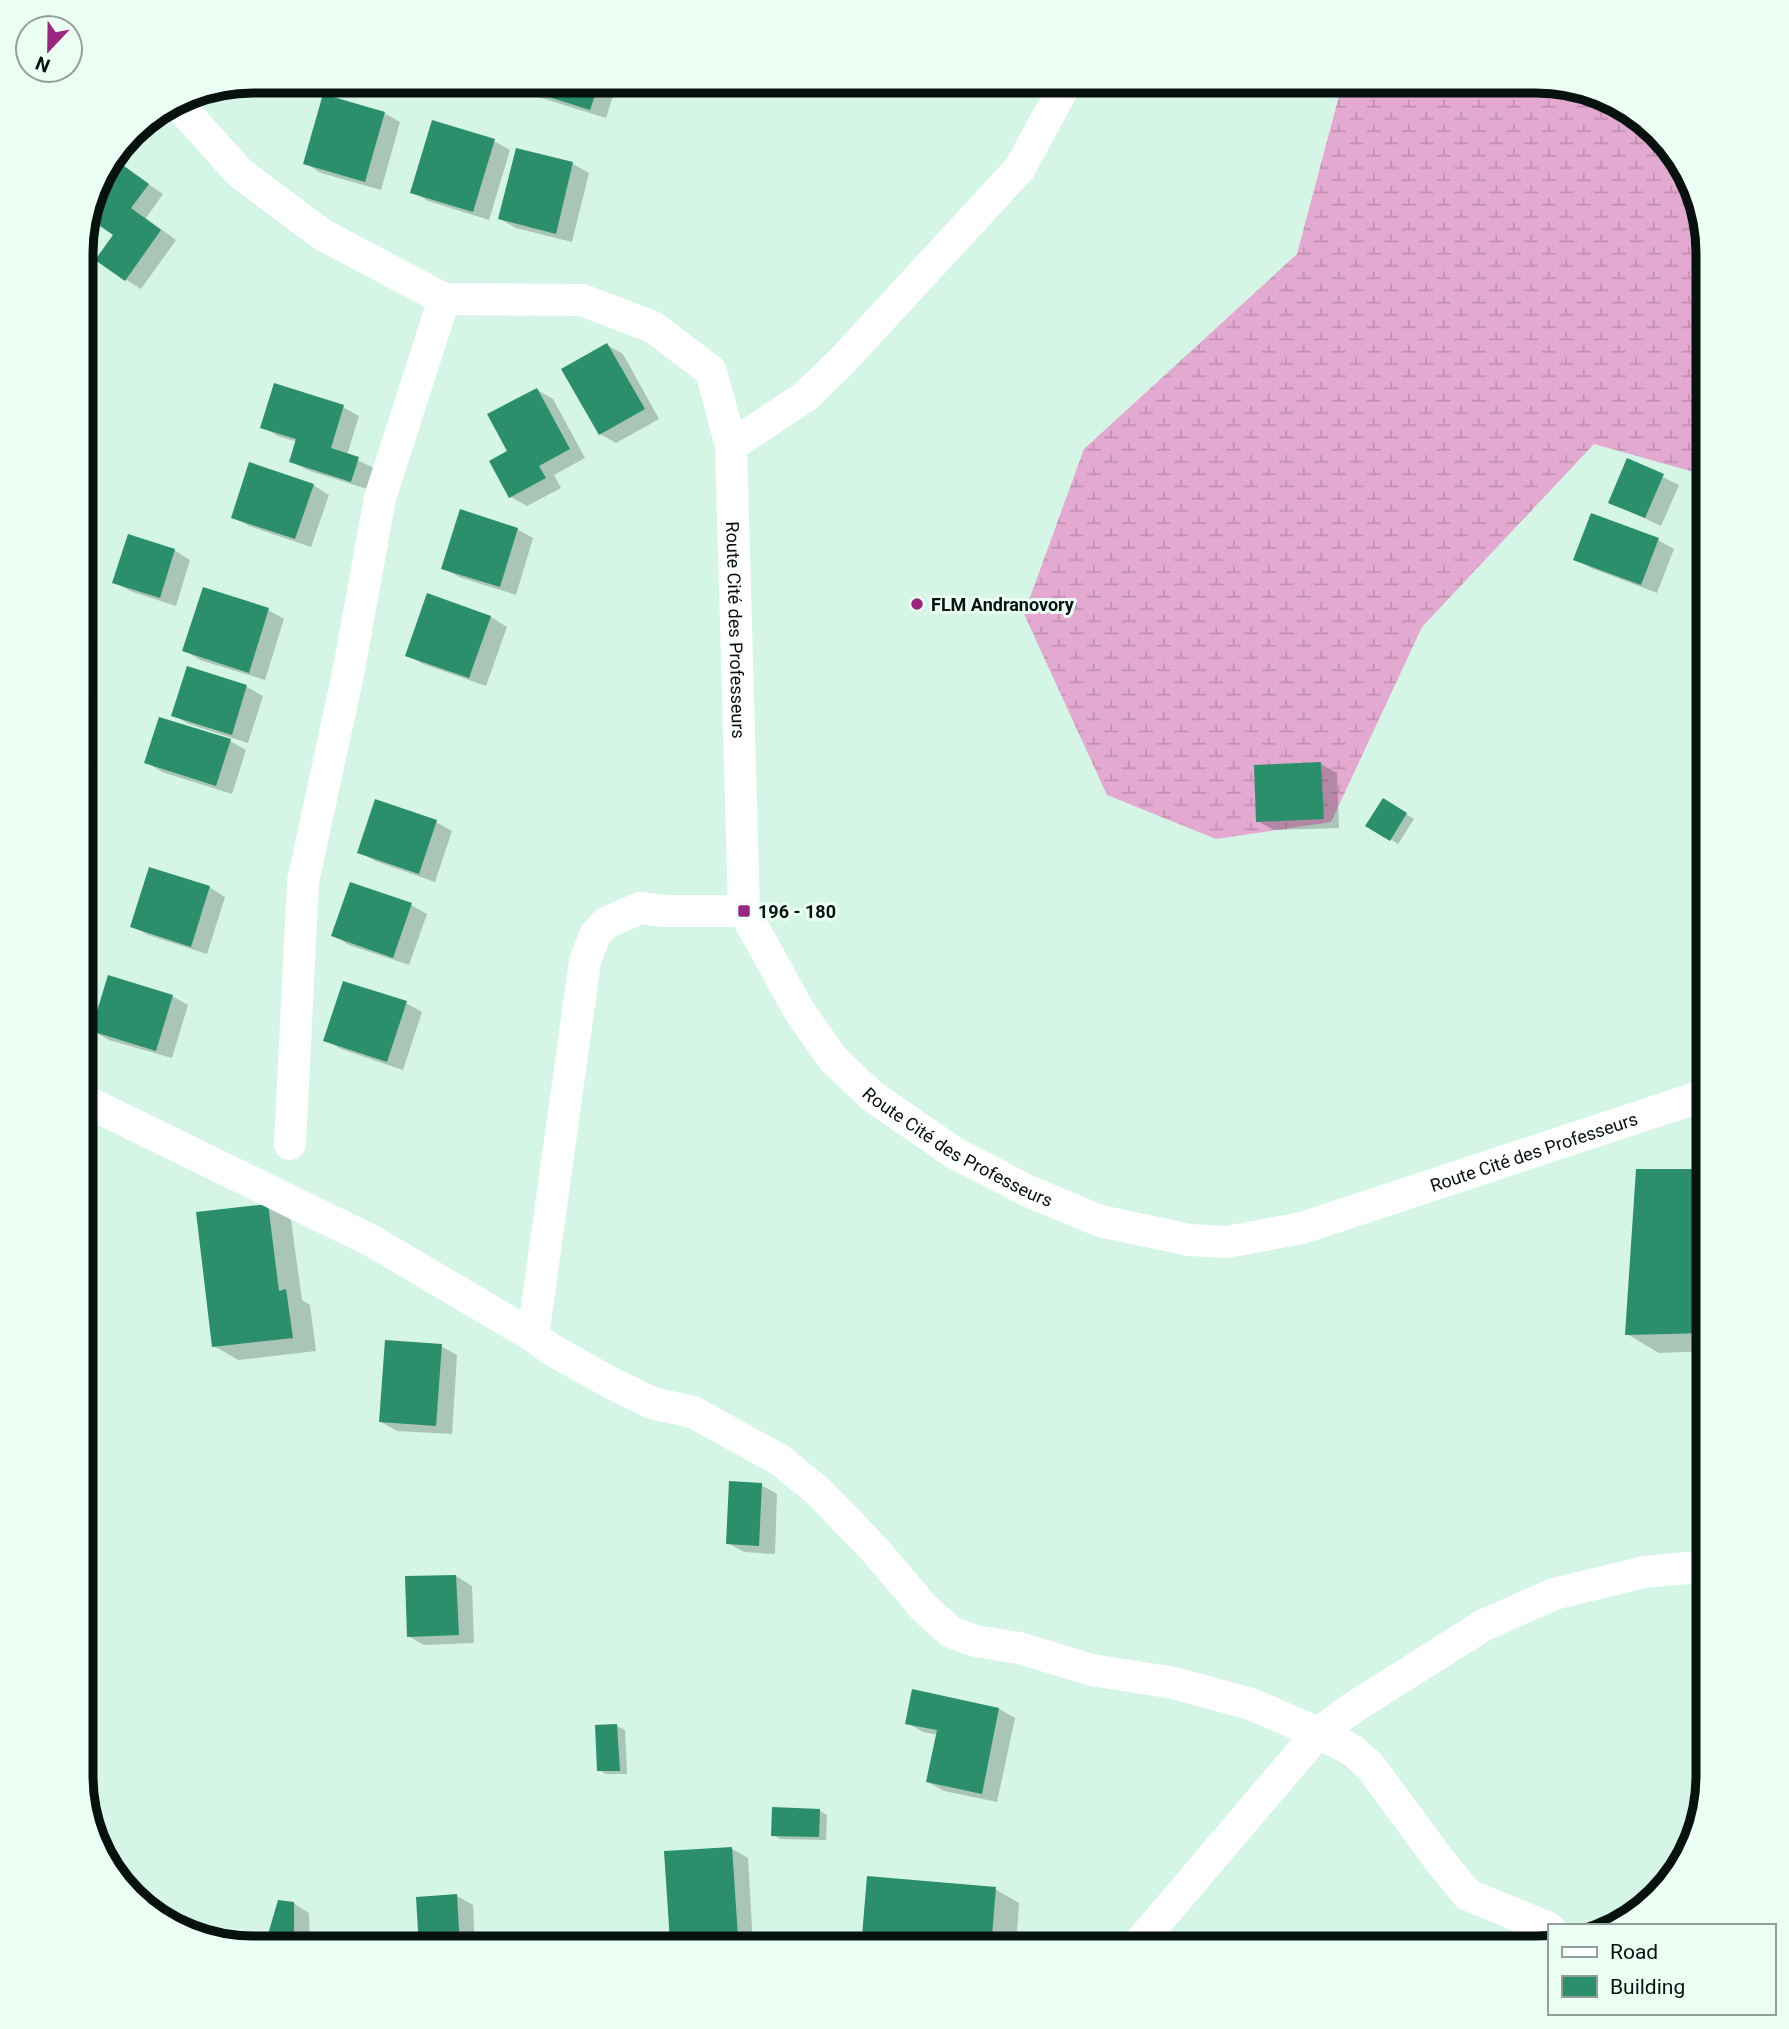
<svg xmlns="http://www.w3.org/2000/svg" width="1789" height="2029" font-family="Roboto,sans-serif">
<defs>
<pattern id="wetland-marsh" width="20" height="14" patternUnits="userSpaceOnUse" patternTransform="scale(1.75)"><rect width="20" height="14" fill="#e3a9d0"/><path d="M1 5h8M5 5V1M11 12h8M15 12V8" fill="none" stroke="#c190b1"/></pattern>
</defs>
<rect width="100%" height="100%" fill="#d5f5e6"/>
<path fill="url(#wetland-marsh)" d="M1343,81h204l75,22 51,45 26,49 9,56v223l-114,-32 -172,183 -91,195 -115,17 -109,-44 -83,-181 60,-165 213,-195z"/>
<g fill="#0003">
<path d="M521,81h97l-12,37 -71,-22 -16,-10z"/>
<path d="M384,113l16,9 -19,68 -60,-17 -16,-10z"/>
<path d="M494,141l16,9 -21,70 -61,-19 -16,-9z"/>
<path d="M517,150l56,14 16,9 -17,69 -56,-14 -16,-9z"/>
<path d="M112,159l51,35 -17,24 30,22 -35,49 -16,-10 -27,-102z"/>
<path d="M607,345l16,9 36,65 -43,24 -16,-9z"/>
<path d="M537,390l16,9 32,59 -31,17 7,13 -34,18 -16,-9 -1,-46z"/>
<path d="M343,407l16,9 -12,39 27,13 -7,21 -60,-19 -16,-9 6,-19 -19,-6 -16,-9z"/>
<path d="M1628,460l51,25 -18,41 -51,-24z"/>
<path d="M313,485l16,10 -18,52 -62,-21 -16,-9z"/>
<path d="M517,529l16,9 -17,57 -57,-18 -16,-9z"/>
<path d="M1658,540l16,9 -17,44 -66,-25 -16,-9z"/>
<path d="M174,550l16,10 -14,46 -46,-15 -16,-9z"/>
<path d="M428,595l63,22 16,10 -21,59 -63,-22 -16,-9z"/>
<path d="M268,610l16,9 -19,61 -65,-20 -16,-10z"/>
<path d="M188,669l59,18 16,9 -15,47 -59,-19 -16,-9z"/>
<path d="M230,741l16,9 -14,44 -70,-22 -16,-10z"/>
<path d="M1321,764l16,9 2,55 -65,2 -16,-9z"/>
<path d="M1384,800l30,19 -16,25 -30,-19z"/>
<path d="M436,822l16,9 -17,51 -60,-21 -16,-9z"/>
<path d="M209,887l16,10 -18,57 -59,-19 -16,-9z"/>
<path d="M411,905l16,9 -18,51 -60,-20 -16,-10z"/>
<path d="M172,996l16,9 -16,53 -63,-18 -16,-9z"/>
<path d="M406,1003l16,9 -19,58 -62,-21 -16,-9z"/>
<path d="M1638,1171h70v180l-49,2 -32,-19z"/>
<path d="M267,1206l24,14 11,80 8,5 6,46 -78,9 -24,-14z"/>
<path d="M441,1346l16,9 -5,79 -55,-3 -16,-9z"/>
<path d="M761,1485l16,9 -2,60 -31,-2 -16,-9z"/>
<path d="M456,1576l16,10 2,57 -50,2 -16,-9z"/>
<path d="M999,1709l16,9 -18,84 -53,-11 -16,-9 10,-47 -15,-3 -16,-9z"/>
<path d="M617,1726l8,4 2,44h-21l-7,-4z"/>
<path d="M819,1810l8,5 -1,25 -46,-1 -7,-4z"/>
<path d="M732,1849l16,9 5,88 -68,2 -14,-7z"/>
<path d="M868,1878l127,11 24,14 -3,45h-154z"/>
<path d="M457,1896l16,9 2,43h-54l-3,-50z"/>
<path d="M280,1902l13,1 16,10 1,35h-45z"/>
</g>
<g fill="#2c8f6c">
<path d="M519,81h81l-10,29 -73,-23z"/>
<path d="M323,94l62,18 -20,70 -62,-18z"/>
<path d="M432,120l63,19 -22,73 -63,-19z"/>
<path d="M516,148l57,14 -17,72 -58,-15z"/>
<path d="M113,158l36,26 -18,24 30,22 -36,51 -30,-21 18,-25 -26,-18 11,-40z"/>
<path d="M607,343l38,66 -46,26 -38,-66z"/>
<path d="M274,383l70,22 -13,43 28,9 -8,25 -62,-20 7,-23 -36,-11z"/>
<path d="M537,388l33,61 -31,17 7,12 -37,20 -20,-37 18,-10 -20,-37z"/>
<path d="M1627,458l37,16 -19,44 -37,-15z"/>
<path d="M249,462l65,22 -19,55 -64,-21z"/>
<path d="M460,509l58,19 -18,59 -59,-18z"/>
<path d="M1591,513l68,25 -18,47 -68,-25z"/>
<path d="M128,534l47,15 -15,49 -48,-15z"/>
<path d="M203,587l66,21 -20,65 -67,-22z"/>
<path d="M427,593l64,23 -22,62 -64,-22z"/>
<path d="M187,666l60,19 -15,50 -61,-19z"/>
<path d="M159,717l72,22 -15,47 -72,-23z"/>
<path d="M1321,762l3,57 -68,3 -2,-57z"/>
<path d="M1383,798l24,15 -17,28 -25,-15z"/>
<path d="M375,799l62,21 -18,54 -62,-21z"/>
<path d="M149,867l61,19 -19,61 -61,-20z"/>
<path d="M350,882l62,21 -19,55 -62,-22z"/>
<path d="M108,975l65,20 -17,56 -65,-20z"/>
<path d="M343,981l64,20 -20,61 -64,-21z"/>
<path d="M1636,1169h72v164l-83,2z"/>
<path d="M268,1204l11,87 7,-2 7,49 -81,9 -16,-135z"/>
<path d="M385,1340l57,4 -6,82 -57,-4z"/>
<path d="M729,1481l33,2 -3,63 -33,-2z"/>
<path d="M456,1575l3,60 -52,2 -2,-61z"/>
<path d="M912,1689l87,19 -17,86 -56,-12 11,-52 -32,-6z"/>
<path d="M617,1724l3,47h-23l-2,-46z"/>
<path d="M772,1807l48,2 -1,28 -48,-1z"/>
<path d="M732,1847l6,90 -68,5 -6,-91z"/>
<path d="M867,1876l129,11 -5,61h-130z"/>
<path d="M457,1894l3,54h-41l-3,-51z"/>
<path d="M278,1900l16,2v46h-30z"/>
</g>
<g fill="none" stroke-linecap="round" stroke-linejoin="round">
<g stroke="#fff" stroke-width="32">
<path id="s1" d="M175,101l65,72 83,62 121,64 138,1 71,27 58,44 20,75 13,465 56,101 33,47 39,37 81,56 75,39 72,30 90,19 37,2 75,-14 406,-134"/>
<path d="M731,446l75,-50 36,-35 178,-193 47,-87"/>
<path d="M81,1099l291,142 161,95 19,14 61,34 39,19 41,9 87,48 39,32 55,57 51,60 26,23 24,9 44,7 73,22 82,13 77,21 67,29 34,17 18,16 70,95 28,34 81,33"/>
<path d="M290,1144l13,-262 46,-213 31,-171 64,-199"/>
<path d="M533,1336l52,-375 10,-26 11,-12 34,-15 24,3h80"/>
<path d="M1135,1948l183,-215 36,-26 130,-82 70,-31 90,-22 64,-6"/>
</g>
</g>
<g fill="#9b2681" stroke="#ecfff5" stroke-width="2.5">
<circle cx="917" cy="604" r="7"/>
<rect x="737" y="904" width="14" height="14" rx="3.5"/>
</g>
<g text-anchor="middle" dominant-baseline="central" stroke-width="6" stroke-linejoin="round" paint-order="stroke">
<g font-size="18" font-weight="bold" fill="#07120e" stroke="#ecfff5" text-anchor="start">
<text x="931" y="604">FLM Andranovory</text>
<text x="758" y="911">196 - 180</text>
</g>
<g font-size="18" fill="#07120e" stroke="#ecfff5">
<text stroke="none"><textPath href="#s1" startOffset="886">Route Cité des Professeurs</textPath></text>
<text stroke="none"><textPath href="#s1" startOffset="1494">Route Cité des Professeurs</textPath></text>
<text stroke="none"><textPath href="#s1" startOffset="2104">Route Cité des Professeurs</textPath></text>
</g>
</g>
<path d="M0 0H1789V2029H0ZM253 93H1536A160 160 0 0 1 1696 253V1776A160 160 0 0 1 1536 1936H253A160 160 0 0 1 93 1776V253A160 160 0 0 1 253 93Z" fill="#ecfff5" fill-rule="evenodd"/>
<path fill="none" stroke="#07120e" stroke-width="9" d="M253 93H1536A160 160 0 0 1 1696 253V1776A160 160 0 0 1 1536 1936H253A160 160 0 0 1 93 1776V253A160 160 0 0 1 253 93Z"/>
<rect x="1548" y="1924" width="228" height="91" fill="#ecfff5" stroke="#90a099" stroke-width="2"/>
<rect x="1562" y="1947" width="35" height="10" fill="#ffffff" stroke="#90a099" stroke-width="2"/>
<text x="1610" y="1959" font-size="21" fill="#07120e">Road</text>
<rect x="1562" y="1976" width="35" height="21" fill="#2c8f6c" stroke="#90a099" stroke-width="2"/>
<text x="1610" y="1994" font-size="21" fill="#07120e">Building</text>
<g transform="translate(49 49) rotate(202)"><circle r="33" fill="#ecfff5" stroke="#90a099" stroke-width="2"/>
<path d="M0-5L12 26L0 18L-12 26Z" fill="#9b2681"/>
<text y="-10" font-size="19" font-weight="bold" text-anchor="middle" fill="#07120e">N</text>
</g>
</svg>
